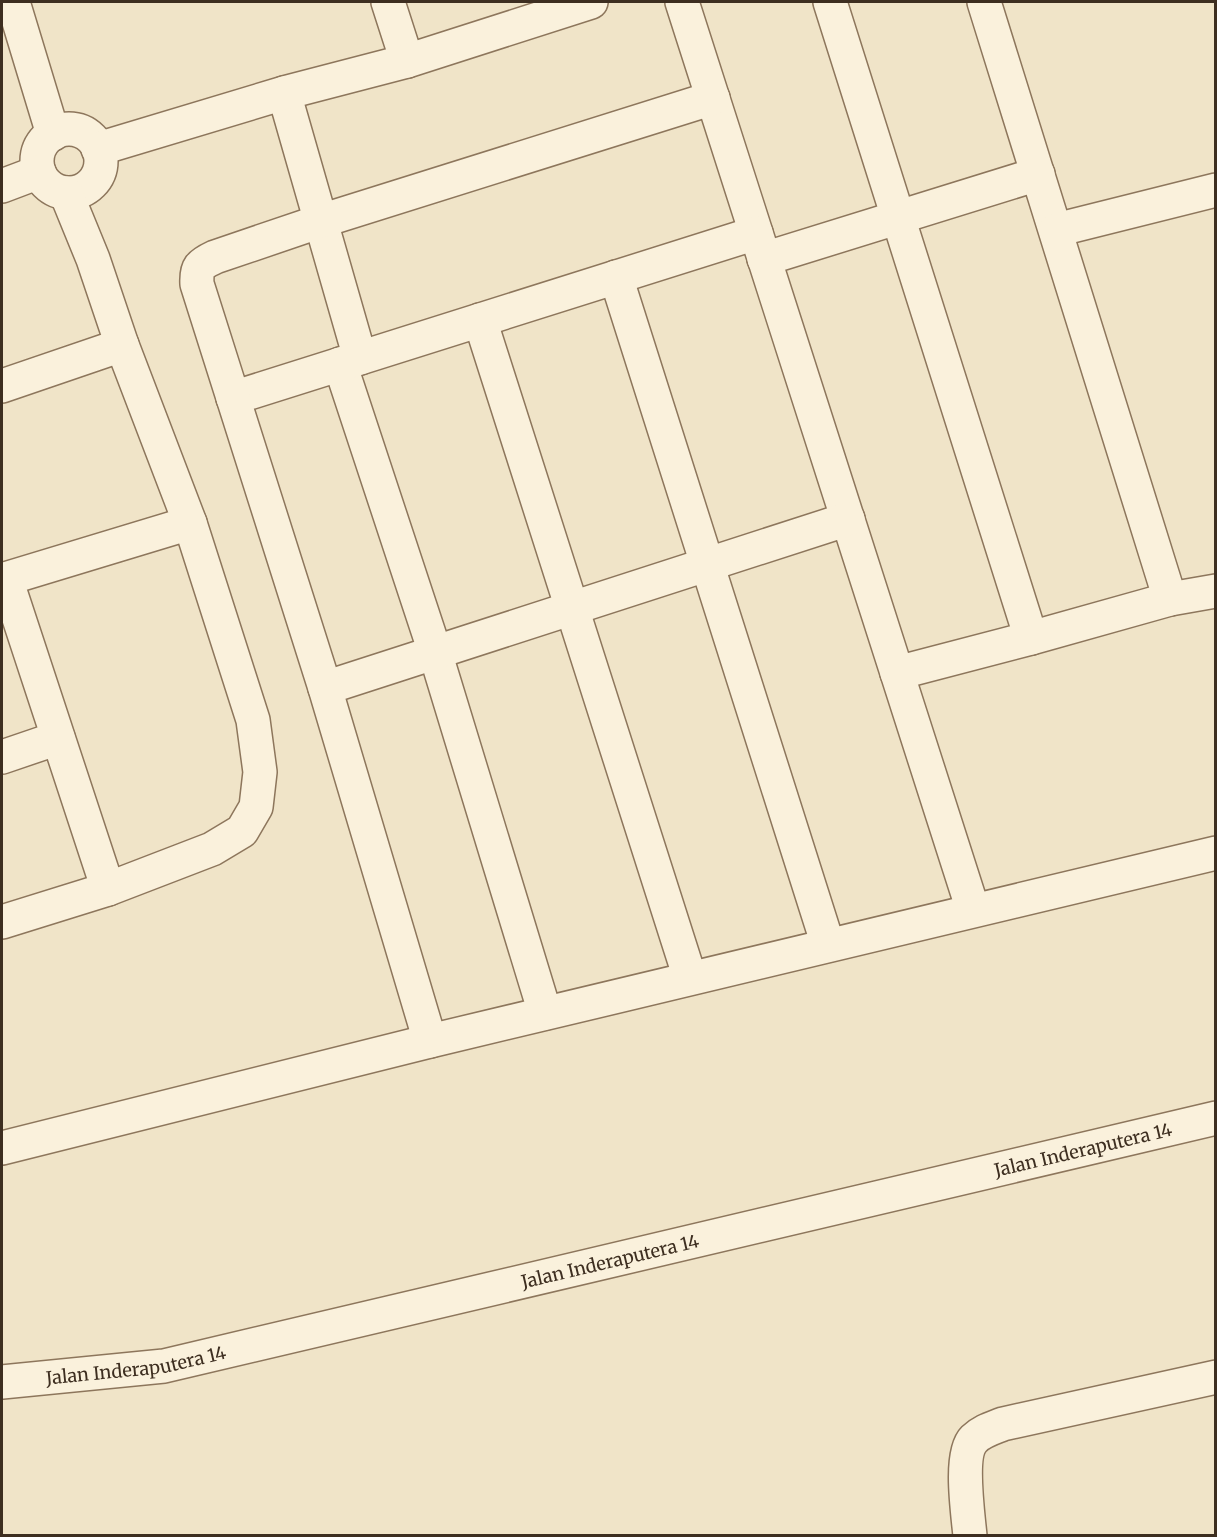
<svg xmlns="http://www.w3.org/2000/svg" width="1217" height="1537" font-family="Merriweather,serif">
<rect width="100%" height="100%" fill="#f0e4c8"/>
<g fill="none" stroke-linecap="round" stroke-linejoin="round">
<g stroke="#8d765c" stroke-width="36">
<g id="minor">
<path d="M13,2l40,132"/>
<path d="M388,2l19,59"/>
<path d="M682,2l291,908"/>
<path d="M830,2l201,636"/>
<path d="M984,2l186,597"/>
<path d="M284,93l76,265"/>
<circle cx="69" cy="161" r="32"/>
<path d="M98,149l186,-56 123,-32 184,-59"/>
<path d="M2,186l37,-14"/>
<path d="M1056,230l160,-40"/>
<path d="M764,259l274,-85"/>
<path d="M616,277l212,668"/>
<path d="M480,320l210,658"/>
<path d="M340,364l95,288 110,361"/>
<path d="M2,386l120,-41"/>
<path d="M233,398l523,-165"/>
<path d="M6,579l102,310"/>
<path d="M2,580l188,-57"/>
<path d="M897,673l134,-35 139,-39 46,-8"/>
<path d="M325,688l523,-169"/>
<path d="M2,757l56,-19"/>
<path d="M2,922l106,-33 104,-40 30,-18 14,-24 4,-35 -7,-52 -63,-197 -68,-178 -29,-86 -27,-66"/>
<path d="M430,1041l-105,-353 -128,-404c-1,-17 3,-20 18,-27l106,-36 392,-123"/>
<path d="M2,1148l428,-107 786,-188"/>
<path id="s1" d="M2,1382l162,-16 1052,-248"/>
<path d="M970,1536c-2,-22 -11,-82 4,-97 8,-8 19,-11 29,-15l213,-47"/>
</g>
</g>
<use href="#minor" stroke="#faf1dc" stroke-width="33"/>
</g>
<g text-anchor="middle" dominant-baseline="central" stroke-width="4.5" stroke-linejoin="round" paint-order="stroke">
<g font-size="18" fill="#3d2e20" stroke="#f7eed8">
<text stroke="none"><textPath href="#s1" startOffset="1107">Jalan Inderaputera 14</textPath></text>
<text stroke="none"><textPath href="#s1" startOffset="621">Jalan Inderaputera 14</textPath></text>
<text stroke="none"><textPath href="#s1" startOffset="135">Jalan Inderaputera 14</textPath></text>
</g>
</g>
<rect width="1217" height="1537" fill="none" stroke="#3d2e20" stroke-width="6"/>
</svg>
